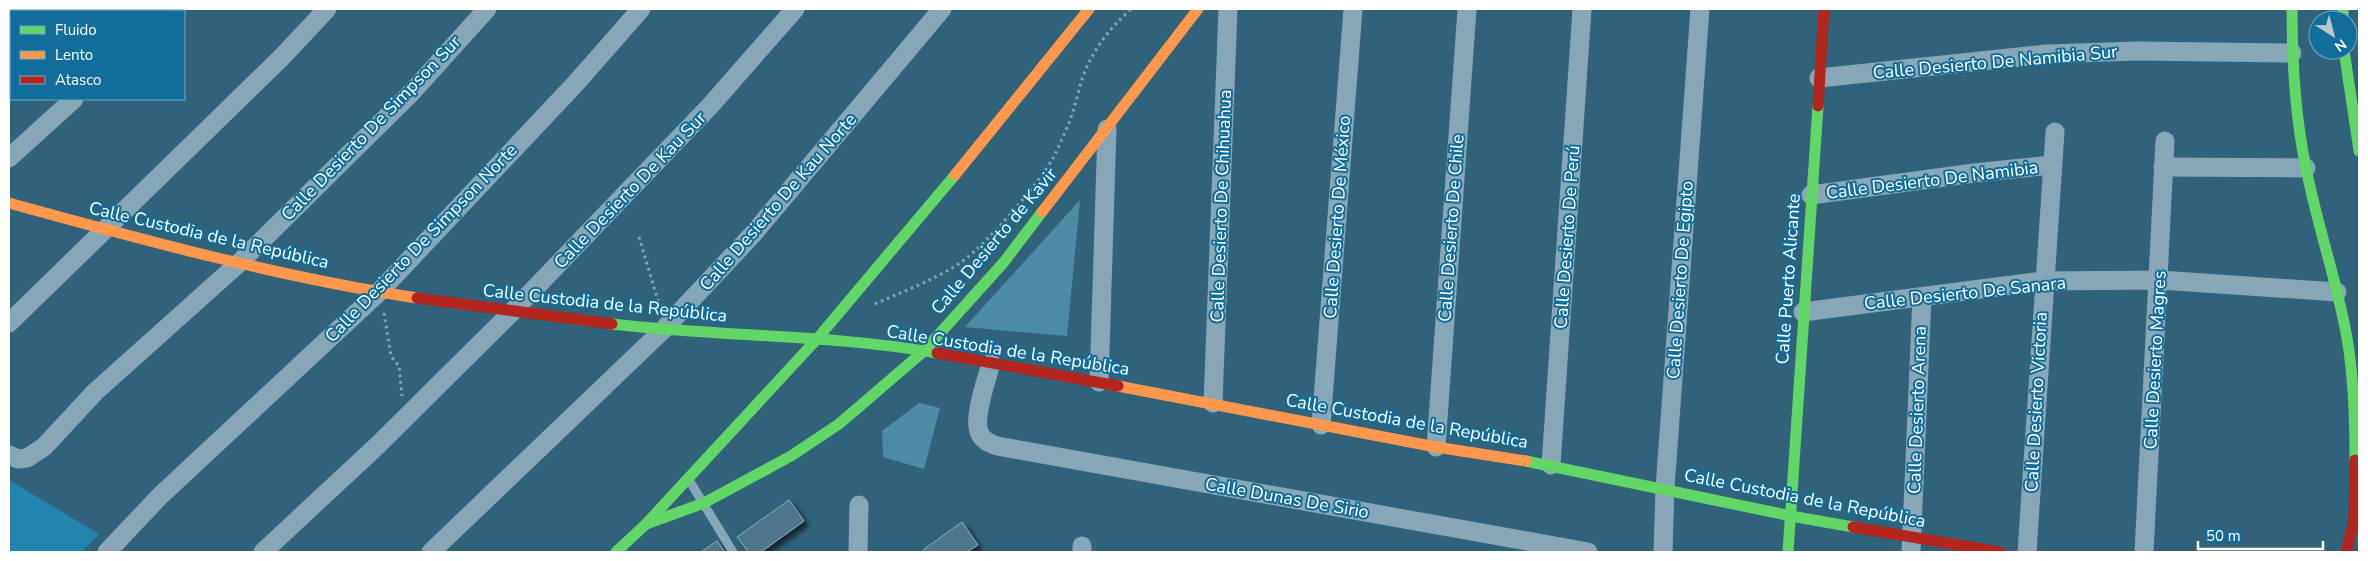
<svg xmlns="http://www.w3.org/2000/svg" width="2368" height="561" font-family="'Nunito Sans',sans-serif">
<defs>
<filter id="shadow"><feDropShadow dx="4.5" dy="4.5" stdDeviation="2.5" flood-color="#0009"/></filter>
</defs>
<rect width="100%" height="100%" fill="#30627a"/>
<path fill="#2283ae" d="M9,480l90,54 -17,18h-73z"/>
<g fill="#4d8ca8">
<path d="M1080,200l-13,136 -102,-9z"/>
<path d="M919,403l21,5 -16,61 -41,-12 -1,-26z"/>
</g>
<g fill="#4f778a" stroke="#8facb9" filter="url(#shadow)">
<path d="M789,500l15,21 -43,31h-13l-11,-15z"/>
<path d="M962,522l16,23 -11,7h-43l-1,-2z"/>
<path d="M717,541l8,11h-24z"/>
</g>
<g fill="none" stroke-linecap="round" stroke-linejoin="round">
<g stroke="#87a6b6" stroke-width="3" stroke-dasharray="2.5 4" stroke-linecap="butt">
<path d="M639,237l20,67 3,4"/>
<path d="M875,304c29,-13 59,-24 85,-41 27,-19 77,-77 93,-105 6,-11 11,-24 16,-35 6,-15 9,-32 14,-47 11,-28 27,-48 48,-67"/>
<path d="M384,313l7,43 8,10 3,30"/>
</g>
<path stroke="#87a6b6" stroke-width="9" d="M689,480l44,72"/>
<g stroke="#87a6b6" stroke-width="19">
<path d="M167,11l2,-2"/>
<path d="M1819,78l228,-24 90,-3 155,2"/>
<path d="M9,158l65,-59"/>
<path d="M2163,167l143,1"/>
<path d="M1811,195l163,-22 78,-8"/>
<path d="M1803,312l240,-31 117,-1 177,12"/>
<path d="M9,323l272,-265 46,-49"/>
<path d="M991,363c-4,16 -18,54 -12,69 3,8 10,11 18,14l591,106"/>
<path d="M1099,382l8,-253"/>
<path d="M1213,403l15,-394"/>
<path d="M1321,425l32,-416"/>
<path d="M1436,447l31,-438"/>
<path d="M9,455l9,4 9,-1 17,-11 51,-55 144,-129 173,-171 75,-83"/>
<path d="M1551,465l31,-456"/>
<path d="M107,552l53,-56 219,-204 197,-209 65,-74"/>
<path d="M263,552l116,-108 133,-132 198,-206 85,-97"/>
<path d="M431,552l232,-222 90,-96 189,-225"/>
<path d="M858,552l1,-47"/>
<path d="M1082,552v-6"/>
<path d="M1663,552l2,-64 35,-479"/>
<path d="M1911,552l11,-255"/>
<path d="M2027,552l28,-420"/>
<path d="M2144,552l21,-411"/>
</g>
<g stroke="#63d668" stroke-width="11">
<path d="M2292,9c0,53 3,107 14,159 11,57 31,113 41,170 7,40 8,82 8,122"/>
<path d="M2343,9v11"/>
<path d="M2344,50l15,101"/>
<path d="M612,324c108,13 218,10 325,29"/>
<path d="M1526,461l265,55 62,11"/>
<path d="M646,524l58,-21 87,-47 48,-32 85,-73 80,-89 38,-50"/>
<path d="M616,552l30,-28 171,-185 138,-164"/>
<path d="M1788,552l30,-446"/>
</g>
<g stroke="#ff974d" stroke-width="11">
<path d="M955,175l134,-166"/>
<path d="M9,203c134,37 270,74 408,95"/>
<path d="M1042,212l156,-203"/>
<path d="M1118,386l318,61 90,14"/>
</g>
<g stroke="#b3261e" stroke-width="11">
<path d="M1818,106l6,-97"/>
<path d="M417,298l195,26"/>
<path d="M937,353l181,33"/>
<path d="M1853,527l147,25"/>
<path d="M2346,552l8,-30 1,-62"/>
</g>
</g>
<g text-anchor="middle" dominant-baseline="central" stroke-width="4" stroke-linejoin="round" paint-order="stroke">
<g font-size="18" fill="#fff" stroke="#116d99">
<text transform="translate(1995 62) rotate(-5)">Calle Desierto De Namibia Sur</text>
<text transform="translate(371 128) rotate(-46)">Calle Desierto De Simpson Sur</text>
<text transform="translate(1932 180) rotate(-7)">Calle Desierto De Namibia</text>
<text transform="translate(630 190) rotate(-46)">Calle Desierto De Kau Sur</text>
<text transform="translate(778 202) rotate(-49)">Calle Desierto De Kau Norte</text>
<text transform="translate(1221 206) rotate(-88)">Calle Desierto De Chihuahua</text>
<text transform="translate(1337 217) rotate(-86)">Calle Desierto De México</text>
<text transform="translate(1451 228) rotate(-86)">Calle Desierto De Chile</text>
<text transform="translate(209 235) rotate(13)">Calle Custodia de la República</text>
<text transform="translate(1567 237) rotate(-86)">Calle Desierto De Perú</text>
<text transform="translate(994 241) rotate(-50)">Calle Desierto de Kavir</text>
<text transform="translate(421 243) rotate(-46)">Calle Desierto De Simpson Norte</text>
<text transform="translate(1788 279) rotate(-86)">Calle Puerto Alicante</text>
<text transform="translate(1680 280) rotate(-86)">Calle Desierto De Egipto</text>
<text transform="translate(1965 293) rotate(-6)">Calle Desierto De Sanara</text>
<text transform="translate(605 303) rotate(6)">Calle Custodia de la República</text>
<text transform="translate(1008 350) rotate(9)">Calle Custodia de la República</text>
<text transform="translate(2155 360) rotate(-87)">Calle Desierto Magres</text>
<text transform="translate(2036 402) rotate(-87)">Calle Desierto Victoria</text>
<text transform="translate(1917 410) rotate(-88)">Calle Desierto Arena</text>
<text transform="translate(1407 421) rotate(10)">Calle Custodia de la República</text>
<text transform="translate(1287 498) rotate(10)">Calle Dunas De Sirio</text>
<text transform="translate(1805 498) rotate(11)">Calle Custodia de la República</text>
</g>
</g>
<rect width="2368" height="561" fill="none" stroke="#ffffff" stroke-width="20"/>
<rect x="10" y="10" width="175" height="90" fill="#116d99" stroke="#70a7c2"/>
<rect x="20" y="26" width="25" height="8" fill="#63d668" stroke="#70a7c2"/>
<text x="55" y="35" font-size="15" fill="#ffffff">Fluido</text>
<rect x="20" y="51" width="25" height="8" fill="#ff974d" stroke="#70a7c2"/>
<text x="55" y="60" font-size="15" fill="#ffffff">Lento</text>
<rect x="20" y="76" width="25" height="8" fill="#b3261e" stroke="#70a7c2"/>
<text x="55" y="85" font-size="15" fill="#ffffff">Atasco</text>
<g transform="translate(2333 35) rotate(144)"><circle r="24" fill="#116d99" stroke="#70a7c2"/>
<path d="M0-4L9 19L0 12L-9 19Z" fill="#b7c8d0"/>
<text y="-8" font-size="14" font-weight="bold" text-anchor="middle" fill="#ffffff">N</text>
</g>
<path d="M2198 541v8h125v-8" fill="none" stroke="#ffffff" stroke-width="2.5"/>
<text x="2206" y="541" font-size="15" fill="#ffffff" stroke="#116d99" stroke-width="4" paint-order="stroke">50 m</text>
</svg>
